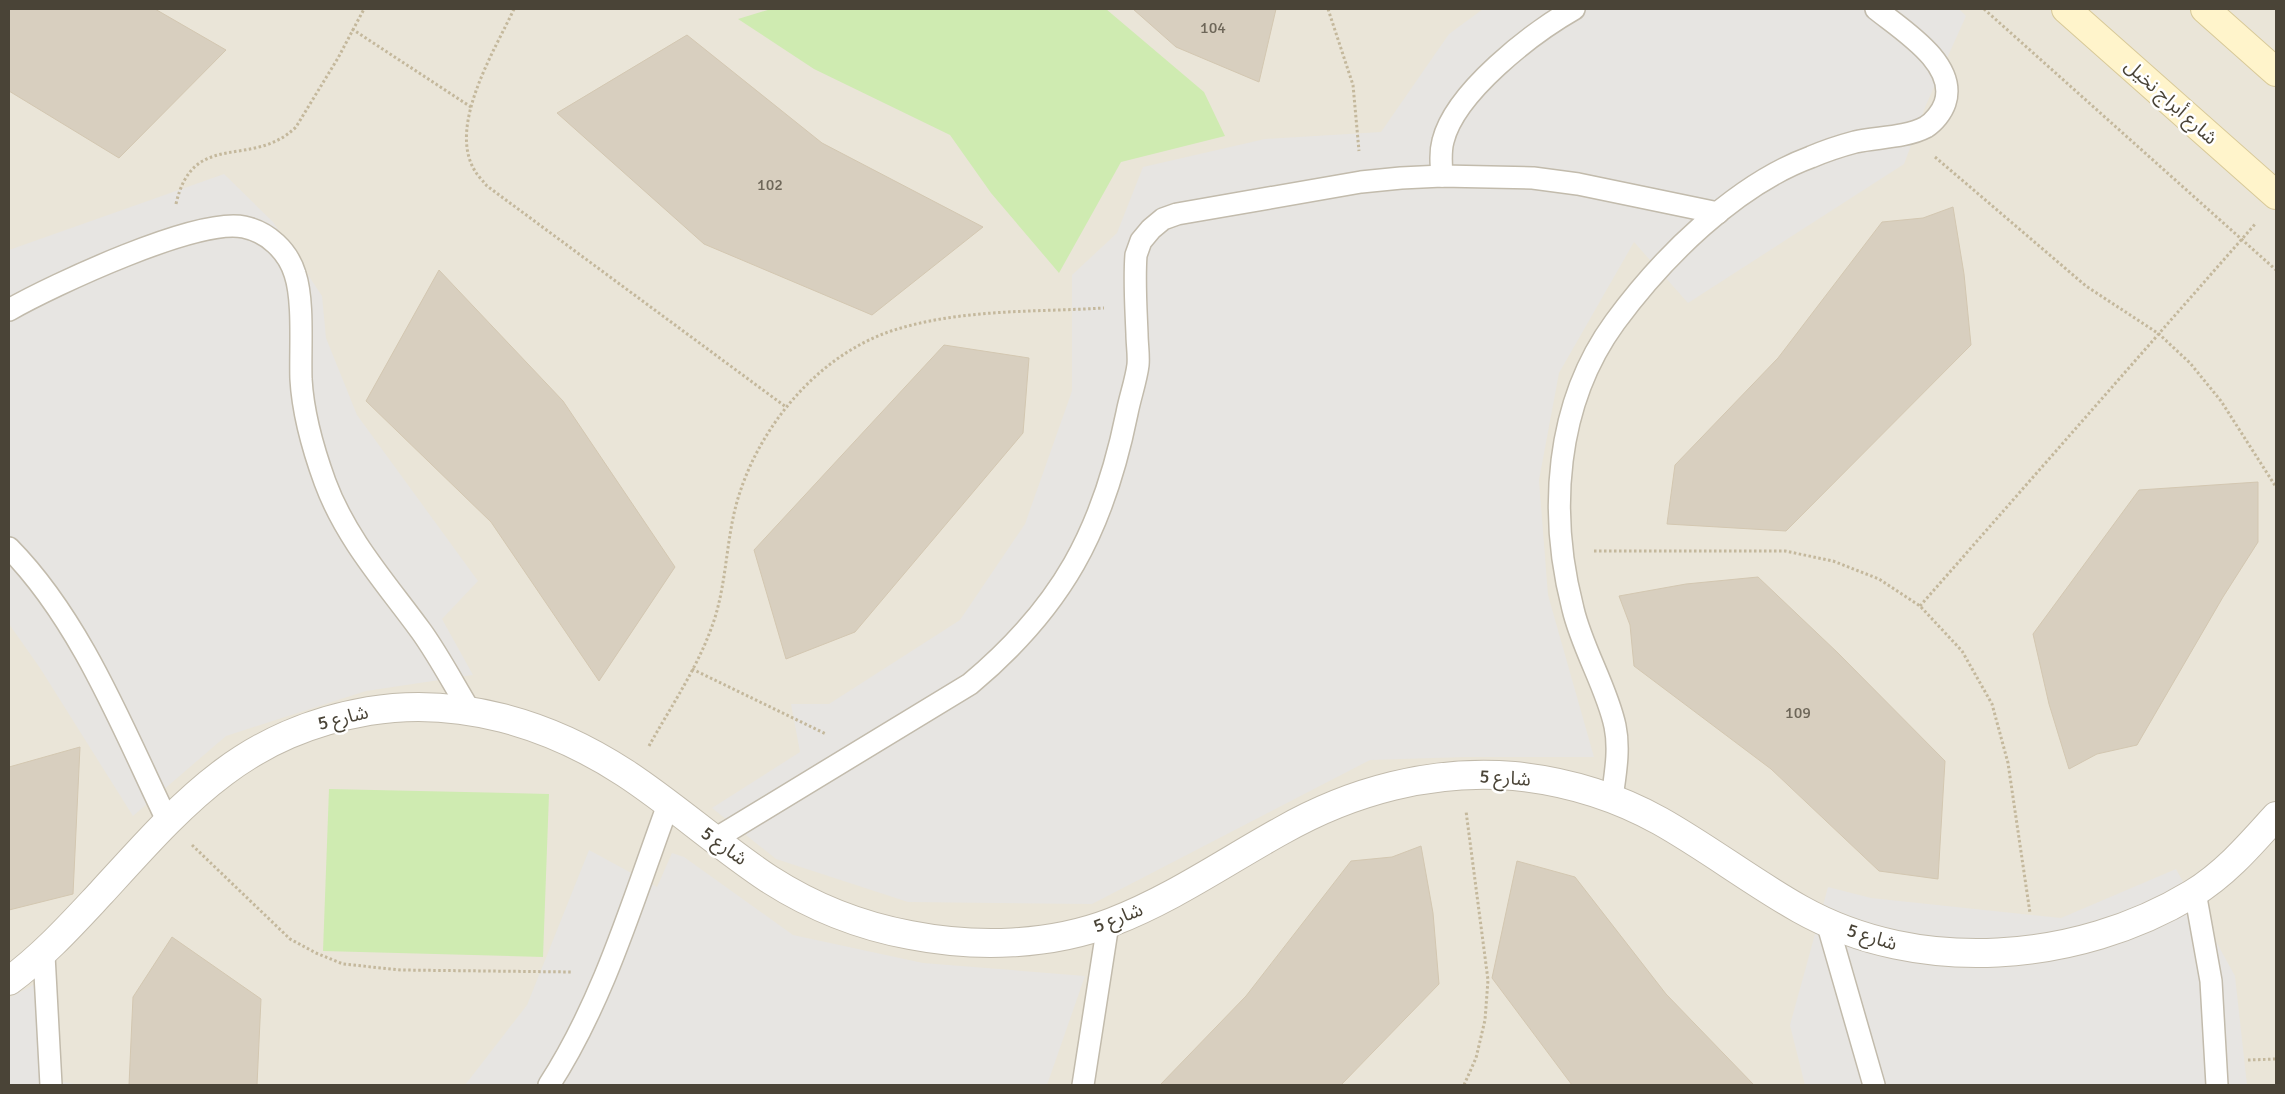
<svg xmlns="http://www.w3.org/2000/svg" width="2285" height="1094" font-family="Signika,'Noto Sans Arabic',sans-serif">
<rect width="100%" height="100%" fill="#f6f3ea"/>
<rect fill="#eae5d8" x="9" y="9" width="2267" height="1076"/>
<g fill="#cfebb1">
<path d="M771,9h335l98,83 21,44 -104,26 -62,111 -68,-80 -41,-58 -136,-66 -76,-50z"/>
<path d="M329,789l220,5 -6,163 -220,-6z"/>
</g>
<g fill="#e7e5e2">
<path d="M1483,9h476l7,7 -40,89 -22,59 -216,139 -54,-61 -75,131 -20,107 9,115 46,162h-129l-95,3 -278,144 -184,-2 -132,-43 -64,-51 88,-56 -9,-48h38l131,-84 65,-96 47,-133v-116l45,-42 26,-66 122,-28 116,-7 68,-98z"/>
<path d="M224,174l49,48 49,74 4,42 31,77 121,166 -36,38 31,56 -107,16 -140,45 -93,80 -93,-148 -31,-44v-374z"/>
<path d="M589,850l68,37 15,-34 12,4 109,78 130,28 162,13 -38,109h-582l62,-80z"/>
<path d="M2176,869l59,107 12,109h-442l-15,-60 38,-138 43,11 190,20z"/>
<path d="M35,984l21,97 25,4h-72v-87z"/>
</g>
<g fill="#d8cfbf" stroke="#d3c7b1">
<path d="M9,9h146l71,41 -107,108 -110,-67z"/>
<path d="M1133,9h143l-17,73 -83,-35z"/>
<path d="M687,35l135,108 161,84 -111,88 -168,-71 -147,-131z"/>
<path d="M1953,207l11,67 7,71 -185,186 -119,-7 8,-59 103,-107 104,-136 41,-4z"/>
<path d="M439,270l124,131 112,166 -76,114 -108,-159 -125,-121z"/>
<path d="M944,345l85,13 -6,75 -168,199 -69,27 -32,-109z"/>
<path d="M2258,482v60l-35,55 -86,148 -40,9 -28,15 -20,-65 -16,-70 106,-144z"/>
<path d="M1758,577l80,76 107,108 -7,118 -59,-8 -108,-102 -137,-103 -4,-41 -11,-29 67,-12z"/>
<path d="M80,747l-7,147 -64,16v-143z"/>
<path d="M1421,846l12,67 6,71 -98,101h-181l86,-89 105,-135 41,-4z"/>
<path d="M1517,861l58,16 91,117 88,91h-182l-80,-107z"/>
<path d="M172,937l89,62 -4,86h-128l4,-88z"/>
</g>
<g fill="none" stroke-linecap="round" stroke-linejoin="round">
<g stroke="#c2bbac" stroke-width="24">
<g id="lane">
<path d="M1442,176c-1,-12 -2,-24 1,-35 12,-49 89,-108 131,-132"/>
<path d="M9,310c44,-25 189,-93 235,-83 24,5 44,24 51,47 9,27 5,75 6,105 2,36 12,70 24,103 21,57 61,101 96,149 18,25 33,54 49,80"/>
<path d="M9,548c72,73 114,181 158,272"/>
<path d="M1612,798c3,-23 8,-48 3,-72 -8,-38 -33,-78 -42,-117 -25,-96 -18,-205 42,-287 47,-64 120,-137 196,-165 14,-6 29,-11 44,-15 22,-5 50,-4 71,-15 8,-5 16,-15 19,-24 13,-39 -43,-73 -69,-94"/>
<path d="M715,839l255,-155c92,-77 133,-153 157,-271 3,-16 9,-32 11,-48 1,-10 -1,-21 -1,-31 -1,-26 -3,-53 -1,-79l5,-14 10,-12 12,-10 14,-5 184,-32 40,-4 41,-2 91,2 45,6 140,29"/>
<path d="M2195,892l16,89 6,104"/>
<path d="M1827,922l47,163"/>
<path d="M44,955l7,130"/>
<path d="M549,1085c55,-85 84,-185 119,-280"/>
<path d="M1083,1085l25,-161"/>
</g>
</g>
<g stroke="#c2bbac" stroke-width="30">
<path id="street" d="M9,981c35,-26 62,-56 92,-88 83,-91 141,-160 268,-182 90,-15 181,13 256,62 49,32 94,73 144,106 42,27 92,47 141,56 66,13 140,11 202,-13 60,-23 113,-60 169,-91 70,-40 151,-62 233,-55 50,5 101,20 146,45 48,27 92,61 140,88 119,67 278,54 392,-15 33,-20 58,-49 84,-78"/>
</g>
<g stroke="#d8c998" stroke-width="30">
<g id="secondary">
<path d="M2066,9l210,186"/>
<path d="M2205,9l71,63"/>
</g>
</g>
<g stroke="#c4b89c" stroke-width="3" stroke-dasharray="2.5 2.5" stroke-linecap="butt">
<path d="M514,9c-19,41 -67,117 -39,162 3,5 8,10 12,15l299,221"/>
<path d="M1328,9l25,76 6,66"/>
<path d="M1984,9l292,261"/>
<path d="M352,29l119,78"/>
<path d="M1935,157l151,129 73,48 31,29 31,38 55,86"/>
<path d="M176,204c17,-76 76,-34 120,-77l42,-69 26,-49"/>
<path d="M1594,551h191l48,10 46,18 41,27 42,45 30,53 16,59 22,150"/>
<path d="M1920,606l336,-383"/>
<path d="M692,669l134,65"/>
<path d="M649,746c21,-38 47,-76 62,-117 17,-44 14,-93 29,-137 24,-73 85,-143 161,-164 65,-19 136,-16 203,-20"/>
<path d="M192,845l98,94 26,14 27,11 58,6 171,2"/>
<path d="M2248,1060l28,-1"/>
<path d="M1464,1085l12,-27 9,-38 3,-40 -22,-169"/>
</g>
<use href="#lane" stroke="#fff" stroke-width="21"/>
<use href="#street" stroke="#fff" stroke-width="28"/>
<use href="#secondary" stroke="#fff4cb" stroke-width="28"/>
</g>
<g text-anchor="middle" dominant-baseline="central" stroke-width="5" stroke-linejoin="round" paint-order="stroke">
<g font-size="16" fill="#6e6759">
<text x="1213" y="28">104</text>
<text x="770" y="185">102</text>
<text x="1798" y="713">109</text>
</g>
<g font-size="19" fill="#4a4437" stroke="#fff">
<text transform="translate(2171 102) rotate(42)">شارع أبراج نخيل</text>
<text transform="translate(343 718) rotate(-14)">شارع 5</text>
<text transform="translate(1505 778) rotate(4)">شارع 5</text>
<text transform="translate(724 846) rotate(36)">شارع 5</text>
<text transform="translate(1118 918) rotate(-21)">شارع 5</text>
<text transform="translate(1872 937) rotate(17)">شارع 5</text>
</g>
</g>
<rect width="2285" height="1094" fill="none" stroke="#4a4437" stroke-width="20"/>
</svg>
